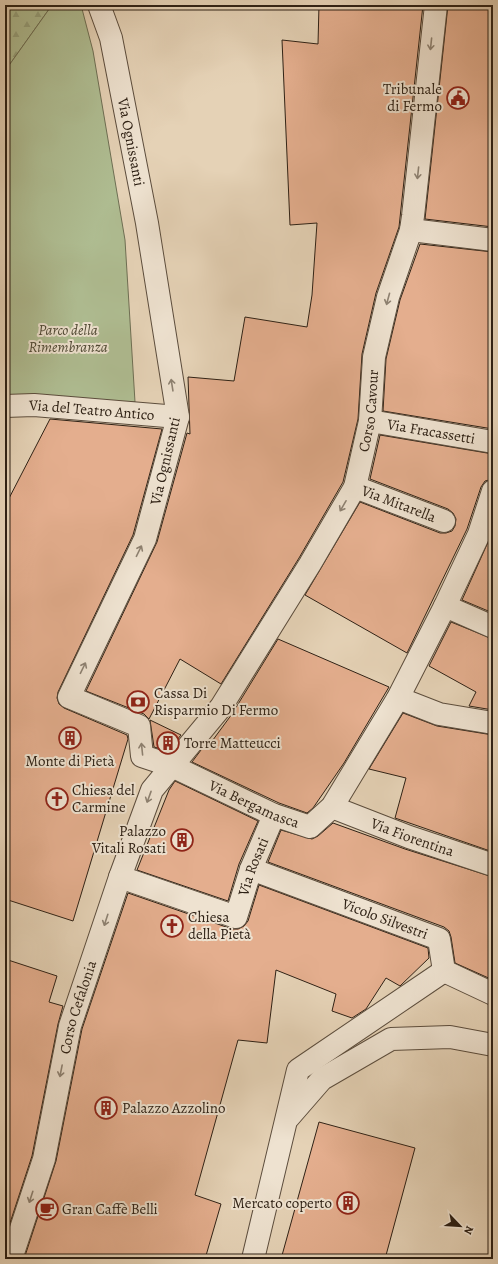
<svg xmlns="http://www.w3.org/2000/svg" width="498" height="1264" font-family="Alegreya,serif">
<defs>
<pattern id="forest-firs" width="22" height="20" patternUnits="userSpaceOnUse"><rect width="22" height="20" fill="#afbd92"/><path d="M5 1l3.5 6h-7zM16 11l3.5 6h-7z" fill="#97a27d"/></pattern>
</defs>
<rect width="100%" height="100%" fill="#e5d2b6"/>
<filter id="stains"><feTurbulence type="fractalNoise" baseFrequency=".005" numOctaves="4"/><feColorMatrix values="0 0 0 0 .2 0 0 0 0 .09 0 0 0 0 .02 0 0 0 .5 -.17"/></filter>
<radialGradient id="worn" r=".72"><stop offset=".6" stop-color="#630" stop-opacity="0"/><stop offset="1" stop-color="#630" stop-opacity=".3"/></radialGradient>
<path fill="url(#forest-firs)" stroke="#6e6f54" d="M5,5h47l-47,66z"/>
<path fill="#afbd92" stroke="#6e6f54" d="M52,5h29l12,46 32,189 10,162 -130,-2v-329z"/>
<g fill="#e4ae8e" stroke="#2e2115">
<path d="M319,5h104l-24,222 -23,66 -14,61 -4,65 -15,63 -44,76 -78,126 -41,-25 -31,60 -5,-5 -58,-23 71,-149 30,-109 3,1 -2,-57 46,4 11,-64 62,10 5,-32 5,-72 -27,2 -8,-185 36,4z"/>
<path d="M448,5h45v222l-68,-8z"/>
<path d="M420,244l73,8v177l-110,-18 3,-52 14,-59z"/>
<path d="M50,419l112,10 -29,106 -75,157 -1,6 2,6 5,4 63,27 1,4 -55,182 -68,-22v-393z"/>
<path d="M380,435l113,19v25l-8,2 -4,6 -14,42 -60,124 -102,-58 55,-93 80,31h6l6,-2 3,-5 1,-7 -3,-6 -5,-4 -78,-30z"/>
<path d="M493,531v82l-31,-13z"/>
<path d="M451,622l42,17v71l-24,-4 7,-14 -47,-26z"/>
<path d="M278,639l111,48 -45,76 -31,45 -6,5 -28,-10 -87,-41 12,-16 3,2 25,-34z"/>
<path d="M403,713l34,13 56,9v117l-98,-34 11,-40 -37,-9z"/>
<path d="M150,720l31,15 -13,16 -14,-4z"/>
<path d="M175,781l83,40 -19,43 -11,37 -91,-31 32,-80z"/>
<path d="M333,823l72,26 88,28v103l-38,-17 -4,-26 -2,-6 -5,-4 -176,-65 13,-32 31,9 6,-3z"/>
<path d="M259,885l169,63 1,10 -29,28 -14,-8 -20,31 -14,9 -20,-7 4,-17 -60,-24 -9,73 -29,-3 -43,155 26,9 -16,55h-181l32,-98 26,-132 46,-136 104,36h6l6,-3 4,-5z"/>
<path d="M5,959l52,17 -8,26 14,4 -5,18 -26,132 -24,73h-3z"/>
<path d="M319,1122l96,26 -30,111h-104z"/>
</g>
<g fill="none" stroke-linecap="round" stroke-linejoin="round">
<g stroke="#5c4d3d" stroke-width="24">
<g id="minor">
<path id="s1" d="M99,5l12,33 36,185 31,194 -33,122 -76,158 70,29 3,30 30,10 102,49 36,12 22,-20 66,-109 47,-92 34,-72 14,-43"/>
<path d="M411,230l82,10"/>
<path id="s2" d="M5,406l29,-1 144,12"/>
<path id="s3" d="M370,421l123,21"/>
<path id="s4" d="M355,487l89,34"/>
<path d="M445,606l48,21"/>
<path d="M398,698l41,16 54,9"/>
<path id="s5" d="M332,807l77,30 84,28"/>
<path id="s6" d="M251,869l188,70 5,32 49,23"/>
<path id="s7" d="M120,877l116,40 15,-48 23,-54"/>
<path d="M289,1117l33,-38 69,-40 59,-2 43,8"/>
<path id="s8" d="M11,1259l33,-100 26,-133 50,-149 32,-87 69,-83 89,-143 45,-77 15,-66 4,-64 14,-60 23,-67 2,-14 23,-211"/>
<path d="M253,1259l45,-189 146,-99"/>
</g>
</g>
<use href="#minor" stroke="#eee2d0" stroke-width="22"/>
</g>
<defs><path id="oneway-shaft" d="M-6 0H5M1.5-3L5.5 0L1.5 3" fill="none" stroke-width="1.6" stroke-linecap="round" stroke-linejoin="round"/></defs>
<g stroke="#8e8272">
<use href="#oneway-shaft" transform="translate(431 44) rotate(96)"/>
<use href="#oneway-shaft" transform="translate(418 173) rotate(96)"/>
<use href="#oneway-shaft" transform="translate(388 299) rotate(105)"/>
<use href="#oneway-shaft" transform="translate(172 385) rotate(-99)"/>
<use href="#oneway-shaft" transform="translate(343 506) rotate(120)"/>
<use href="#oneway-shaft" transform="translate(139 551) rotate(-64)"/>
<use href="#oneway-shaft" transform="translate(83 668) rotate(-64)"/>
<use href="#oneway-shaft" transform="translate(142 749) rotate(-96)"/>
<use href="#oneway-shaft" transform="translate(149 797) rotate(110)"/>
<use href="#oneway-shaft" transform="translate(106 920) rotate(108)"/>
<use href="#oneway-shaft" transform="translate(61 1071) rotate(101)"/>
<use href="#oneway-shaft" transform="translate(31 1197) rotate(108)"/>
</g>
<defs>
<g id="civic-ring" transform="scale(1.15)"><circle r="9.5" fill="#eee2d0" stroke="#8f2418" stroke-width="1.5"/><path d="M-.6-6.5H3V-4.5H.6V-3L4-1V1h2V6H-6V1h2V-1L-.6-3ZM-1.2 2.5V6h2.4V2.5Z" fill="#8f2418"/></g>
<g id="bank-ring" transform="scale(1.15)"><circle r="9.5" fill="#eee2d0" stroke="#8f2418" stroke-width="1.5"/><path d="M-6-4H6V4H-6ZM0-2.3a2.3 2.3 0 1 0 0 4.6a2.3 2.3 0 1 0 0-4.6Z" fill="#8f2418"/></g>
<g id="building-ring" transform="scale(1.15)"><circle r="9.5" fill="#eee2d0" stroke="#8f2418" stroke-width="1.5"/><path d="M-4-6H4V6H1V3H-1V6H-4ZM-2.5-4.3h1.7v1.8h-1.7ZM.8-4.3h1.7v1.8H.8ZM-2.5-1h1.7V.8h-1.7ZM.8-1h1.7V.8H.8Z" fill="#8f2418"/></g>
<g id="church-ring" transform="scale(1.15)"><circle r="9.5" fill="#eee2d0" stroke="#8f2418" stroke-width="1.5"/><path d="M-1.2-6h2.4v3.5h3.3v2.4h-3.3V6h-2.4V-.1h-3.3v-2.4h3.3Z" fill="#8f2418"/></g>
<g id="cafe-ring" transform="scale(1.15)"><circle r="9.5" fill="#eee2d0" stroke="#8f2418" stroke-width="1.5"/><path d="M-5.5-4.5H6V0H3Q3 3.5 0 3.5H-2.5Q-5.5 3.5-5.5 0ZM3-3.2v2h1.7v-2ZM-6 4.5H4V6H-6Z" fill="#8f2418"/></g>
</defs>
<g fill-rule="evenodd">
<use href="#civic-ring" x="458" y="98"/>
<use href="#bank-ring" x="138" y="702"/>
<use href="#building-ring" x="70" y="738"/>
<use href="#building-ring" x="168" y="743"/>
<use href="#church-ring" x="57" y="799"/>
<use href="#building-ring" x="182" y="840"/>
<use href="#church-ring" x="172" y="926"/>
<use href="#building-ring" x="106" y="1108"/>
<use href="#building-ring" x="348" y="1203"/>
<use href="#cafe-ring" x="47" y="1209"/>
</g>
<g text-anchor="middle" dominant-baseline="central" stroke-width="4" stroke-linejoin="round" paint-order="stroke">
<g font-size="15" fill="#2e2115" stroke="#eee2d0" text-anchor="start">
<text x="442" y="89" text-anchor="end">Tribunale<tspan x="442" dy="17">di Fermo</tspan></text>
<text x="154" y="693">Cassa Di<tspan x="154" dy="17">Risparmio Di Fermo</tspan></text>
<text x="184" y="743">Torre Matteucci</text>
<text x="70" y="761" text-anchor="middle">Monte di Pietà</text>
<text x="72" y="790">Chiesa del<tspan x="72" dy="17">Carmine</tspan></text>
<text x="166" y="831" text-anchor="end">Palazzo<tspan x="166" dy="17">Vitali Rosati</tspan></text>
<text x="188" y="917">Chiesa<tspan x="188" dy="17">della Pietà</tspan></text>
<text x="122" y="1108">Palazzo Azzolino</text>
<text x="332" y="1203" text-anchor="end">Mercato coperto</text>
<text x="62" y="1209">Gran Caffè Belli</text>
</g>
<g font-size="15" fill="#2e2115" stroke="#eee2d0">
<text stroke="none"><textPath href="#s1" startOffset="141">Via Ognissanti</textPath></text>
<text stroke="none"><textPath href="#s2" startOffset="87">Via del Teatro Antico</textPath></text>
<text stroke="none"><textPath href="#s8" startOffset="934">Corso Cavour</textPath></text>
<text stroke="none"><textPath href="#s3" startOffset="62">Via Fracassetti</textPath></text>
<text transform="translate(165 461) rotate(-77)">Via Ognissanti</text>
<text stroke="none"><textPath href="#s4" startOffset="47">Via Mitarella</textPath></text>
<text stroke="none"><textPath href="#s1" startOffset="950">Via Bergamasca</textPath></text>
<text stroke="none"><textPath href="#s5" startOffset="86">Via Fiorentina</textPath></text>
<text stroke="none"><textPath href="#s7" startOffset="176">Via Rosati</textPath></text>
<text stroke="none"><textPath href="#s6" startOffset="143">Vicolo Silvestri</textPath></text>
<text stroke="none"><textPath href="#s8" startOffset="261">Corso Cefalonia</textPath></text>
</g>
<g font-size="15" font-style="italic" fill="#4e4834" stroke="#eee2d0">
<text x="68" y="330">Parco della<tspan x="68" dy="17">Rimembranza</tspan></text>
</g>
</g>
<rect width="498" height="1264" fill="none" stroke="#e5d2b6" stroke-width="20"/>
<rect x="6" y="6" width="486" height="1252" fill="none" stroke="#2e2115" stroke-width="2"/>
<rect x="10" y="10" width="478" height="1244" fill="none" stroke="#2e2115"/>
<g transform="translate(460 1226) rotate(115)" stroke="#eee2d0" stroke-width="3" paint-order="stroke">
<path d="M0-3L7 15L0 10L-7 15Z" fill="#2e2115"/>
<text y="-6" font-size="11" font-weight="bold" text-anchor="middle" fill="#2e2115">N</text>
</g>
<rect width="100%" height="100%" filter="url(#stains)"/>
<rect width="100%" height="100%" fill="url(#worn)"/>
</svg>
